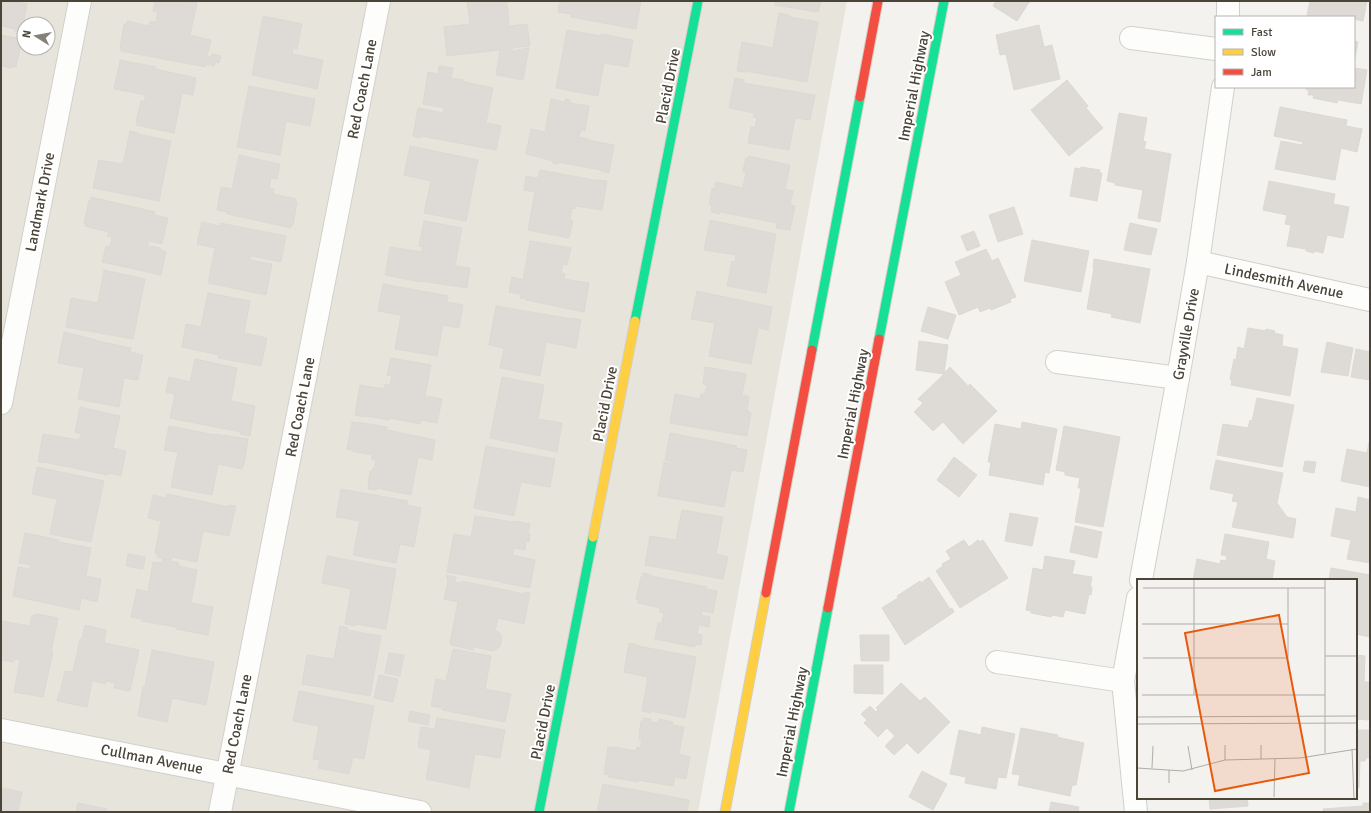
<svg xmlns="http://www.w3.org/2000/svg" width="1371" height="813" font-family="Signika,sans-serif">
<rect width="100%" height="100%" fill="#f4f2ee"/>
<path fill="#e7e4dc" fill-rule="evenodd" d="M1,1h846l-149,811h-697zM24,24h24v24h-24z"/>
<g fill="#dedbd6" stroke="#dcd9d4">
<path d="M1,1h10l16,3 -5,28 -7,-1v-2l-14,-3z"/>
<path d="M155,1h31l11,2 -7,32 21,5 -4,16 4,1 1,-3 9,2 -2,7 -4,-1 -1,4 -8,-2v3l-85,-16v-3h-1l4,-24 2,1 1,-4 22,5 1,-5 6,1 2,-10 -5,-1z"/>
<path d="M467,1h40l2,25 18,-2 3,22 -18,2v3l17,-3 -6,32 -27,-5 4,-25 -53,6 -3,-29 26,-3z"/>
<path d="M560,1h81l-5,28 -65,-12v-3l-13,-2z"/>
<path d="M776,1h45l-3,11 -43,-7z"/>
<path d="M996,1h34l-13,20 -24,-15z"/>
<path d="M1310,1h57l-4,20 -9,-2v-2h-34l-13,-2z"/>
<path d="M779,13l10,2v2l29,5 -11,60 -62,-11v1l-8,-1 5,-29 31,6z"/>
<path d="M263,16l39,8 -5,25 -4,-1 -1,6 31,6 -6,29 -65,-14z"/>
<path d="M1039,25l5,22 8,-2 8,34 -46,11 -8,-36 -6,1 -4,-20z"/>
<path d="M567,30l34,6v-2l32,6 -5,27 -24,-4 -6,33 -42,-8z"/>
<path d="M1,35l16,3v2l5,1 -6,26 -4,-1 -1,2 -10,-2z"/>
<path d="M1354,41l4,1 -4,21z"/>
<path d="M120,60l36,7 -1,2 41,9 -3,17 -11,-2 -8,40 -38,-8 2,-14h1l2,-10h3l2,-6 -32,-6z"/>
<path d="M439,66l14,2 -2,10 13,2v2l29,6 -7,35 15,3 -5,24 -75,-14 -1,2 -7,-2 5,-28 25,5 1,-5 -21,-4 5,-32 10,2z"/>
<path d="M1354,68l13,2 -6,34 -23,-4 -1,3 -24,-5 1,-3h-6l1,-5h-3l1,-3h47z"/>
<path d="M735,78l9,2v3l71,12 -5,25 -15,-2 -6,32 -41,-7 3,-16 4,1 2,-10 -4,-1 1,-4 -25,-5z"/>
<path d="M1067,80l21,26 -2,2 17,20 -34,28 -38,-46z"/>
<path d="M249,86l66,13 -5,27 -24,-5 -6,34 -43,-8z"/>
<path d="M551,99l14,3v-3l5,1v3l19,3 -4,25 -4,-1 -2,7 9,2 -1,1 27,5 -5,28 -8,-2v-1l-43,-8v2l-5,-1v-2l-27,-7 5,-25 14,3z"/>
<path d="M1280,107l67,13 -1,6 16,3 -5,23 -16,-4 -6,32 -60,-11 6,-28 21,4 1,-3 -29,-6z"/>
<path d="M1119,113l28,5 -4,23 3,1 -2,7 27,5 -11,68 -22,-4 5,-28 -28,-5v-2l-8,-2z"/>
<path d="M130,131l8,2v1l33,7 -12,60 -66,-13 6,-28 24,4z"/>
<path d="M410,146l68,14 -12,61 -42,-8 7,-32 -27,-6z"/>
<path d="M239,155l41,9 -3,15 -6,-1 -2,11h5l-1,5 23,5v3h1l-4,23h-2v3l-64,-14v-2l-10,-2 4,-23 11,2z"/>
<path d="M749,156l41,9 -5,24 8,2 -3,14 5,1 -5,24 -14,-2 1,-5 -57,-11 -1,2 -8,-2 1,-7h-3l3,-17 3,1 1,-7 27,6 3,-17h-3l3,-13h2z"/>
<path d="M1081,167l19,3 -1,3h3l-5,28 -27,-5 5,-28 6,1z"/>
<path d="M540,170l59,11v-1l8,1 -5,29 -26,-4 -1,3 -3,-1 -2,12h3l-4,18 -41,-8 7,-38 -11,-2 2,-14 12,2z"/>
<path d="M1269,181l66,13 -2,10 16,3 -6,31 -16,-3 -4,18 -9,-2v2l-8,-2v-2l-19,-3 4,-21 -6,-1 2,-9 -24,-5z"/>
<path d="M91,197l64,15 -1,3 14,3 -6,26 -13,-3 -2,7 5,-2 8,2 3,3 3,1 -5,23 -59,-13 4,-16 4,1 2,-10 -5,-1 2,-4 -24,-6 1,-2 -2,-1 5,-23h2z"/>
<path d="M1014,207l9,27 -25,8 -9,-27z"/>
<path d="M710,220l66,14 -10,59 -39,-7 5,-25 3,1 1,-7 -32,-5z"/>
<path d="M424,221l38,7 -7,38 15,2 -3,20 -46,-7v1l-36,-7 5,-28 32,5 1,-5 -4,-1z"/>
<path d="M202,222l18,4v-3l66,13 -5,26 -30,-6 -1,4 22,4 -6,31 -58,-12 7,-35 -18,-4z"/>
<path d="M1130,223l27,6 -6,26 -27,-5z"/>
<path d="M974,231l6,15 -13,5 -6,-15z"/>
<path d="M1032,240l57,11 -8,41 -57,-11z"/>
<path d="M530,241l41,7 -4,17 -4,-1 -2,9 4,1 -1,5 25,4 -5,29 -58,-12v-1l-6,-1v-4l-11,-2 3,-15 11,3z"/>
<path d="M986,249l6,12 6,-3 18,39 -6,2 1,3 -20,8 -1,-2 -10,4 -2,-5 -19,8 -14,-33 16,-7 -6,-13z"/>
<path d="M1094,259l56,10 -10,54 -29,-6 1,-3 -25,-5 7,-41h-1z"/>
<path d="M104,270l41,9 -12,60 -67,-12 5,-29 27,5z"/>
<path d="M383,284l65,12 -1,6 16,3 -4,23 -16,-3 -6,31 -42,-7 6,-34 -23,-4z"/>
<path d="M697,291l75,16 -4,23 -10,-2 -7,36 -42,-8 6,-33 -24,-4z"/>
<path d="M208,293l42,8 -6,32 23,5 -6,28 -43,-8 1,-3 -37,-8 4,-23 15,3z"/>
<path d="M496,306l76,13 1,-1 8,2 -5,28 -30,-6 -6,34 -40,-8 4,-20 -15,-3z"/>
<path d="M928,307l28,8 -8,24 -27,-8z"/>
<path d="M1248,328l18,3v-2l9,2 -1,2 9,2 -1,11 16,3 -8,47 -59,-11 1,-5 -2,-1 4,-20 2,1 2,-13 6,2z"/>
<path d="M64,332l33,8v1l34,7 -1,4 13,3 -5,25 -14,-2 -5,29 -41,-8 6,-31 -26,-5z"/>
<path d="M919,341l29,4 -4,28 6,-6 18,19 2,-2 27,27 -34,33 -20,-22 -10,9 -19,-19 9,-9 -5,-4 26,-25 -28,-4z"/>
<path d="M1327,342l26,6 -5,28 -27,-4z"/>
<path d="M1356,349l14,3v28l-19,-3z"/>
<path d="M391,358l40,7 -6,31 17,3 -5,24 -16,-3 -1,4 -30,-6 -1,2 -24,-4 -1,1 -9,-2 5,-30 24,4 1,-5 5,1 2,-9 -5,-1z"/>
<path d="M195,359l42,9 -6,33 24,5 -5,30 -10,-2 1,-2 -71,-14 5,-24 -9,-2 3,-15 21,5z"/>
<path d="M705,367l41,7 -4,21 7,2 -2,13 4,3 -4,23 -77,-13 5,-29 25,5 1,-5h4l2,-9 -4,-1z"/>
<path d="M502,377l42,8 -6,34 24,4 -5,29 -67,-14z"/>
<path d="M1257,398l37,7 -12,62 -65,-12 6,-31 25,4 2,-8 2,1z"/>
<path d="M80,407l40,9 -7,32 13,3 -5,25 -13,-3v2l-64,-13v1l-6,-1 5,-28 36,6 2,-6 -6,-2z"/>
<path d="M352,422l5,1v-1l30,5v3l48,10 -3,20 -14,-3 -7,38 -34,-7 -1,2 -8,-1 1,-4h-1l2,-14h2l1,-3h2l1,-8h-4v-5l-20,-4v-1l-5,-1z"/>
<path d="M1022,422l35,7 -8,44 -4,-1 -2,13 -54,-10 2,-13h-3l7,-38 26,5z"/>
<path d="M169,426l46,9v-1l33,5 -4,26h-1l-1,4 -24,-5 -6,31 -41,-8 7,-35 -14,-2z"/>
<path d="M1064,426l56,11 -17,90 -28,-5 6,-34h-3l2,-10 -15,-3v-3l-9,-2z"/>
<path d="M670,433l67,13 -1,2 11,2 -4,22 -12,-2 -7,37 -66,-11 6,-34 24,4v-1l-23,-5z"/>
<path d="M1370,438v49l-29,-6 6,-32 20,4z"/>
<path d="M486,446l69,13 -5,28 -29,-5 -7,34 -40,-8z"/>
<path d="M954,457l23,18 -18,22 -22,-17z"/>
<path d="M1216,460l67,13 -6,30 10,14 9,2 -3,19 -61,-11 6,-25 -6,-1 2,-7 -24,-5z"/>
<path d="M1305,461l11,1 -2,11 -11,-2z"/>
<path d="M37,467l67,14 -13,61 -41,-8 7,-35 -25,-5z"/>
<path d="M341,489l67,12 -1,4 14,3 -7,39 -14,-3 -4,19 -43,-8 7,-34 -24,-4z"/>
<path d="M167,494l62,13v-2l7,1 -7,30 -26,-5 -6,31 -25,-5 -1,3 -14,-3 1,-3 -3,-1 6,-32 -13,-3 5,-23 13,3z"/>
<path d="M1358,497l12,3v63l-23,-4 4,-19 -20,-4 5,-28 20,4z"/>
<path d="M682,510l41,7 -7,37 12,3 -5,22 -78,-14 5,-29 26,4z"/>
<path d="M1010,513l28,5 -6,28 -27,-5z"/>
<path d="M475,516l39,6v-1l16,3 -2,9 2,1 -1,8 -3,-1 -1,9 -11,-2 -2,7 23,5 -5,28 -31,-6 -1,-1 -51,-9 7,-38 17,3z"/>
<path d="M1075,526l27,6 -5,26 -27,-6z"/>
<path d="M25,533l34,7v2l32,6 -5,28 15,3 -4,23 -16,-4 -2,12 -66,-14 5,-29 12,2 1,-4 -12,-2z"/>
<path d="M1225,534l44,8 -3,17 9,2 -3,19h-79l4,-21 23,5 1,-4 5,1 1,-5 -6,-1z"/>
<path d="M964,540l5,7 9,-7 2,2 3,-2 25,38 -48,30 -24,-37 7,-5 -1,-2 9,-5 -5,-8z"/>
<path d="M128,554l17,3 -2,12 -17,-3z"/>
<path d="M327,556l69,13 -10,60 -31,-5v2l-10,-2 6,-35 -29,-6z"/>
<path d="M1045,556l30,5 -3,13 20,3 -2,10h2l-1,8 -2,-1 -4,20 -20,-4 -2,7 -11,-2 -1,2 -20,-4v-2l-5,-1 7,-42 10,2z"/>
<path d="M163,559l16,4 -1,3 19,4 -6,33 22,4 -5,28 -32,-6v-2l-35,-6 1,-2 -11,-2 6,-28 11,3 5,-30 9,1z"/>
<path d="M1331,568l39,7v62l-14,-3v-54h-27z"/>
<path d="M643,573l8,2v1l56,11 -1,2 11,2 -4,22 -11,-2 -1,4 9,2 -1,10 -10,-2 -2,9 5,1 -1,10 -6,-1v3l-40,-8 3,-16h4l2,-10 -4,-1v-4l-22,-5v-3l-2,-1 5,-22h1z"/>
<path d="M446,575l10,2 -1,5 7,1v-2l62,13v-2l6,1 -6,31 -26,-6 -3,13 4,1 3,5 -2,9 -6,5 -20,-4 -1,3 -22,-5 1,-2h-2l8,-41 -14,-3 4,-18z"/>
<path d="M929,577l21,32 2,-1 2,4 -49,33 -23,-37 16,-10 -1,-2 23,-15 1,2z"/>
<path d="M37,614l21,4 -7,34h2l-10,45 -29,-5 6,-32 -6,-1v3l-13,-2v-39l29,5 2,-10z"/>
<path d="M85,625l21,5 -2,13 35,7 -9,41 -16,-3 1,-5 -9,-2 -1,3 -13,-3 -5,26 -30,-6 2,-8h1l5,-22 8,1 7,-33h2z"/>
<path d="M340,626l8,2 -1,2 34,6 -11,60 -68,-12 5,-29 27,4z"/>
<path d="M860,635h29v26h-28z"/>
<path d="M629,643l9,2v1l58,11 -11,61 -34,-7v2l-9,-2 6,-34 -24,-5z"/>
<path d="M453,649l38,7 -6,33 26,5 -6,28 -63,-12v-2l-11,-2 5,-27 10,2z"/>
<path d="M152,650l62,12 -8,43 -34,-7 -5,24 -29,-6 5,-29h2z"/>
<path d="M389,653l15,2 -4,21 -15,-3z"/>
<path d="M1356,655l9,1 -1,26h6v38l-14,-1z"/>
<path d="M854,665h29v29l-29,-1z"/>
<path d="M379,675l19,4 -5,23 -19,-4z"/>
<path d="M901,683l19,18 5,-4 25,25 -32,32 -11,-11 -13,12 -9,-9 10,-10 -8,-8 -9,9 -14,-14 3,-3 -6,-6 9,-8 6,6 2,-2 -2,-2z"/>
<path d="M299,691l75,15 -10,53 -11,-2 -4,17 -31,-6 2,-8 -7,-1 6,-33 -26,-5z"/>
<path d="M410,711l20,4 -2,10 -20,-4z"/>
<path d="M437,718l68,12 -5,28 -25,-4 -6,34 -43,-9 5,-29 -13,-3 3,-20 14,2z"/>
<path d="M643,718l8,1 -1,3 8,1 1,-4 14,3 -1,3 12,2 -5,27 11,3 -4,22 -11,-2 -2,9 -35,-6v2l-30,-5 1,-2 -5,-1 4,-27 6,1v-1l22,4 1,-4 3,1 2,-9h-3l1,-4h-1l2,-14h2z"/>
<path d="M982,727l33,7 -9,44 -8,-1 -2,12 -31,-6 1,-6 -16,-3 9,-44 22,5z"/>
<path d="M1021,728l37,7 -1,2 27,6 -8,42h-4l-2,11 -52,-11 2,-10 -8,-1z"/>
<path d="M1356,730h14v28h-4l-1,3h-5l-1,27h-3z"/>
<path d="M922,771l25,13 -14,26 -24,-13z"/>
<path d="M603,784l86,16 -2,12h-90z"/>
<path d="M1,788l21,4 -4,20h-17z"/>
<path d="M1209,798h38l1,8 -38,3z"/>
<path d="M1051,802l28,5 -1,5h-29z"/>
<path d="M78,803l29,6 -1,3h-30z"/>
<path d="M1363,803h7v9h-46l-1,-3 40,-3z"/>
</g>
<g fill="none" stroke-linecap="round" stroke-linejoin="round">
<g stroke="#d2d0cb" stroke-width="24">
<g id="street">
<path d="M1228,17v-16"/>
<path d="M1131,38l85,11"/>
<path d="M1198,262l172,38"/>
<path d="M1057,362l121,16"/>
<path d="M1,403l79,-402"/>
<path d="M1141,580l37,-202 20,-116 25,-175"/>
<path d="M997,662l126,19"/>
<path d="M1,730l419,82"/>
<path d="M220,812l159,-811"/>
<path d="M1136,812l-13,-131 15,-83"/>
</g>
</g>
<g stroke="#d3cfc5" stroke-width="11">
<g id="fast">
<path d="M635,321l63,-320"/>
<path d="M879,339l65,-338"/>
<path d="M812,350l48,-253"/>
<path d="M539,812l54,-275"/>
<path d="M789,812l39,-204"/>
</g>
</g>
<g stroke="#d3cfc5" stroke-width="11">
<g id="slow">
<path d="M593,537l42,-216"/>
<path d="M725,812l41,-219"/>
</g>
</g>
<g stroke="#d3cfc5" stroke-width="11">
<g id="jam">
<path d="M860,97l18,-96"/>
<path d="M766,593l46,-243"/>
<path d="M828,608l51,-269"/>
</g>
</g>
<use href="#street" stroke="#fdfdfc" stroke-width="22"/>
<use href="#fast" stroke="#16e098" stroke-width="9"/>
<use href="#slow" stroke="#ffcf43" stroke-width="9"/>
<use href="#jam" stroke="#f24e42" stroke-width="9"/>
</g>
<g text-anchor="middle" dominant-baseline="central" stroke-width="4" stroke-linejoin="round" paint-order="stroke">
<g font-size="15" fill="#4b4439" stroke="#fff">
<text transform="translate(668 86) rotate(-79)">Placid Drive</text>
<text transform="translate(914 86) rotate(-79)">Imperial Highway</text>
<text transform="translate(362 89) rotate(-79)">Red Coach Lane</text>
<text transform="translate(40 202) rotate(-79)">Landmark Drive</text>
<text transform="translate(1284 281) rotate(12)">Lindesmith Avenue</text>
<text transform="translate(1186 334) rotate(-80)">Grayville Drive</text>
<text transform="translate(605 404) rotate(-79)">Placid Drive</text>
<text transform="translate(853 404) rotate(-79)">Imperial Highway</text>
<text transform="translate(300 407) rotate(-79)">Red Coach Lane</text>
<text transform="translate(543 722) rotate(-79)">Placid Drive</text>
<text transform="translate(792 722) rotate(-79)">Imperial Highway</text>
<text transform="translate(237 724) rotate(-79)">Red Coach Lane</text>
<text transform="translate(152 759) rotate(11)">Cullman Avenue</text>
</g>
</g>
<g transform="translate(1137 579)">
<rect width="220" height="220" fill="#f4f2ee"/>
<path fill="none" stroke="#b0aca6" stroke-width="1" d="M6,9h182M5,45h146M188,77h32M6,79h145v-70M5,116h183M57,116v-116M0,138l220,-1M0,145l220,-1M88,166v15M124,166v14M51,167l4,24M215,170l2,50M188,174v-174M0,189l46,3 42,-11 75,-2 57,-9M15,189l1,-22M32,204v-13M137,218l1,-38M87,220h82"/>
<path fill="#e8590c" fill-opacity="0.15" stroke="#e8590c" stroke-width="2" d="M142,36l30,158 -94,18 -30,-158z"/>
<rect width="220" height="220" fill="none" stroke="#4b4439" stroke-width="2"/>
</g>
<rect width="1371" height="813" fill="none" stroke="#4b4439" stroke-width="4"/>
<rect x="1215" y="16" width="140" height="72" fill="#ffffff" stroke="#b7b4b0"/>
<rect x="1223" y="29" width="20" height="6" fill="#16e098" stroke="#b7b4b0"/>
<text x="1251" y="36" font-size="12" fill="#4b4439">Fast</text>
<rect x="1223" y="49" width="20" height="6" fill="#ffcf43" stroke="#b7b4b0"/>
<text x="1251" y="56" font-size="12" fill="#4b4439">Slow</text>
<rect x="1223" y="69" width="20" height="6" fill="#f24e42" stroke="#b7b4b0"/>
<text x="1251" y="76" font-size="12" fill="#4b4439">Jam</text>
<g transform="translate(36 36) rotate(281)"><circle r="19" fill="#ffffff" stroke="#b7b4b0"/>
<path d="M0-3L7 15L0 10L-7 15Z" fill="#868178"/>
<text y="-6" font-size="11" font-weight="bold" text-anchor="middle" fill="#4b4439">N</text>
</g>
</svg>
